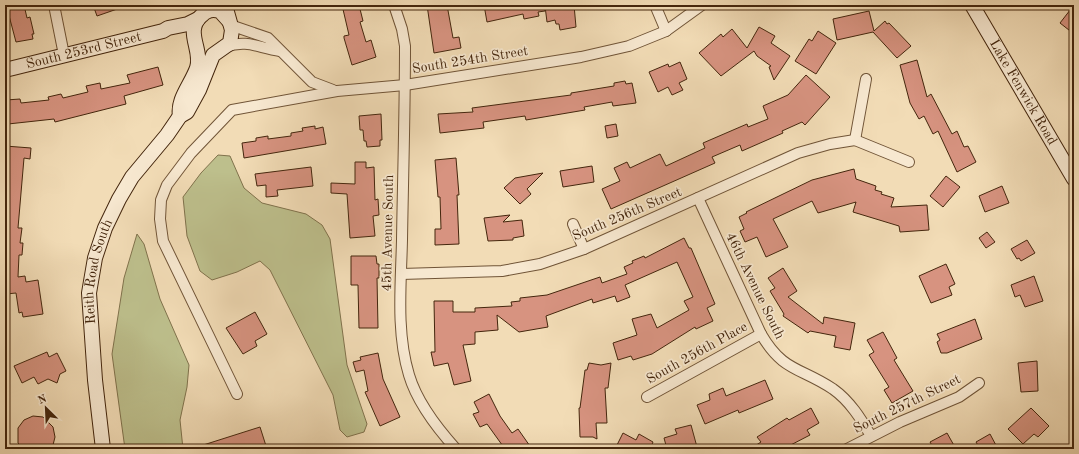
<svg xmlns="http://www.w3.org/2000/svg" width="1079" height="454" font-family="'Old Standard TT',serif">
<rect width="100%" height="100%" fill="#f2dcb6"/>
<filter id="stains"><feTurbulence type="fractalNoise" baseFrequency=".005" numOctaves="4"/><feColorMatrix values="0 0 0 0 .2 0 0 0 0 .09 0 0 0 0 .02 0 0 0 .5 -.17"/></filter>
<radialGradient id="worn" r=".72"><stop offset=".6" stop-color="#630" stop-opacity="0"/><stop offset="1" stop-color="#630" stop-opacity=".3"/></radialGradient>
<g fill="#bdbf8c" stroke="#80724c">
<path d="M218,155l12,1 14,32 18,15 44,11 16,11 8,14 17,126 20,59 -3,8 -17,5 -7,-7 -7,-35 -63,-125 -10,-9 -23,11 -25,8 -12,-9 -13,-35 -4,-39 18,-24z"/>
<path d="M137,234l7,10 16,55 29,66 -2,22 -7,33 3,29h-58l-13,-95 12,-76z"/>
</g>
<g fill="#d79380" stroke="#44260d">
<path d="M21,5h3l3,13 3,-1 4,17h-2l1,5 -17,3 -9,-34z"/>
<path d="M93,5h30v2l-26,9z"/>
<path d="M342,5h17l4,16 -3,1 6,20 5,-2 5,17 -24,8 -8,-27v-2l5,-1z"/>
<path d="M427,5h20l6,33 6,-1 2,11 -27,5z"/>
<path d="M484,5h60l1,6 -7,1 1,4 -15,3 -1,-5 -36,8z"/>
<path d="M553,5h21l2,22 -16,3 -1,-6h-3l-1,-4 -8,2 -2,-16z"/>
<path d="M1074,5v29l-14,-11z"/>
<path d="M869,11l5,20 11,-10 2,3 2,-1 22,23 -14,12 -24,-26 -36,8 -4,-21z"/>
<path d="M759,27l16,9 -4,7 19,13 -16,24 -5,-13 2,-1 -14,-10 -3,-5 -33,25 -22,-23 22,-19 2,3 9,-8 15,19z"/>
<path d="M818,31l18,12 -20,31 -21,-13 14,-22 3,2z"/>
<path d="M917,60l10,37 4,-3 21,40 5,-3 7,16 4,-1 8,16 -19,10 -19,-41 -5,3 -9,-18 -5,3 -9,-16 -10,-38z"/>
<path d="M680,62l7,17 -8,4 4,7 -11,5 -4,-8 -10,5 -9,-20 19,-8 1,3z"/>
<path d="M158,67l5,18 -39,11 2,8 -71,18 -1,-3 -46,5 -2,-24 14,-1 1,4 28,-3 -1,-3 13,-3 2,4 25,-6 -2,-6 14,-3 1,6 29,-6 -3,-8z"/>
<path d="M806,75l24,22 -25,28 -3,-3 -20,9 1,2 -41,18 -2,-6 -28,12 3,6 -104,46 -9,-20 18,-8 -6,-13 13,-6 3,6 30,-14 6,12 39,-18 -2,-5 44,-19 1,3 20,-8 -5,-13 25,-11z"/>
<path d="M625,81l1,3 6,-1 4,20 -23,3 -1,-4 -28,5 1,3 -59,10 -1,-4 -42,6 1,6 -44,5 -2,-19 35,-2 -1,-4 99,-13v-2l43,-7v-3z"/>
<path d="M381,114l1,26h-2v6l-13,1 -1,-6h-2l-1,-11h-3l-1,-14z"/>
<path d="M616,124l2,12 -11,2 -2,-12z"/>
<path d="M315,126v3l8,-2 3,17 -82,14 -2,-15 14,-2v-3l12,-2v3l23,-3v-3l12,-2 -1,-3z"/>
<path d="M5,146l26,2 -1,11 -6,-1 -6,70h4l-2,15h3l-1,12h-3l-1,22 7,-1 1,6 12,-2 5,34 -20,3 -1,-5 -3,1 -3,-20 -10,1z"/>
<path d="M456,158l3,37h-2l2,49 -24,1v-16h6l-1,-32h-2l-3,-37z"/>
<path d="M355,162h11v6l8,-1 1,33 3,-1 1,16 -6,1 2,20 -25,2 -3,-44 -16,-1v-10l24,1z"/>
<path d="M592,166l2,16 -31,5 -3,-16z"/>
<path d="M311,167l2,19 -36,4 1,6 -12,1v-12l-9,1 -2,-12z"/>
<path d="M854,169l2,10 20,7 -1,4 7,2 -1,2 13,4 -3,9 36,-2 2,25 -29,2 -1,-6 -46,-14 3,-10 -38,11 -6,-12 -39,18 15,28 -22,10 -9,-20 -12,5 -5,-11 4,-2 -5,-12 8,-4 -1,-1 66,-32z"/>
<path d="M543,173l-16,16 4,5 -11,10 -16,-16 11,-10z"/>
<path d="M946,176l14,11 -17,20 -13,-11z"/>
<path d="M1002,186l7,17 -24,9 -6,-16z"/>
<path d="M510,215l-7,7 19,-2 2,16 -11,2v2l-25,1 -4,-23z"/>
<path d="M987,232l8,10 -9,6 -7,-10z"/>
<path d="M684,238l5,10h2l24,56 -8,4 6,13 -17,8 -1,-2 -43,27 -19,6 -2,-4 -13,4 -5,-17 24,-8 -5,-16 19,-5 6,14 32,-18 -5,-9 9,-4 -16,-35 -52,23 5,12 -13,5 -2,-6 -22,7 -1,-4 -46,17 2,11 -29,5 -22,-17 1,15 -23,2v12l-12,1 8,36 -17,4 -6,-22 -14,3 -3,-14h4l-1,-51h19v11h22v-4l37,-2 -1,-4 9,-1v-3l27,-3 53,-18 2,6 25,-9 -3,-7 9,-4 -1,-2 12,-5 1,2z"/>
<path d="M1027,240l8,13 -14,8 -2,-3 -2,1 -6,-10z"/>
<path d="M351,256h25l1,8h2v14h-2l1,50h-19l-1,-43h-7z"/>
<path d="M946,264l9,20 -6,3 3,8 -21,8 -12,-27z"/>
<path d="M783,268l14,23 -9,6 35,27 1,-7 31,6 -5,27 -16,-3 2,-11 -26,-5 -2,2 -25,-17 1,-2 -14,-23 5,-3 -7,-10z"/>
<path d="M1034,276l9,25 -18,6 -5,-12 -5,2 -4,-12z"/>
<path d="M255,312l12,22 -12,7 2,5 -14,8 -17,-26z"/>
<path d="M975,319l7,20 -35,14h-6l-4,-11 3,-2 -3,-6z"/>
<path d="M883,332l14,26 -3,2 19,31 -21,12 -8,-13 5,-3 -20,-32 5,-3 -7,-12z"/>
<path d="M47,352l2,5 8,-4 9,18 -6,3 -3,9 -9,-4 -10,5 -4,-7 -12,6 -8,-17z"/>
<path d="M378,353l5,26 17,38 -20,9 -15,-34 3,-1 -4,-21 -8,2 -3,-10 8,-2 -1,-3z"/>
<path d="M1037,361l1,30 -17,1 -3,-29z"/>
<path d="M589,363l12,2 10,-2 -3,25h-3l2,35h-11l1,16 -4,-2h-13l-1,-29h1l5,-38h2z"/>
<path d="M765,380l8,19 -34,14 -1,-3 -33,14 -8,-19 13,-5 -1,-6 14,-6 3,8z"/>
<path d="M489,394l11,22 12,17 6,-4 14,20h-27l-18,-25 -7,3 -7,-13 6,-2 -5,-10z"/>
<path d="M811,408l8,15 -12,7 3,5 -27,14h-33l11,-7 -4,-5 30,-19 2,2z"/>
<path d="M1031,408l18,18 -11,11 -4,-3 -11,10 -15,-15z"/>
<path d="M33,416l10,1 10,10 2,10 -3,12h-29l-5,-6v-15l6,-8z"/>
<path d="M691,425l6,22 -8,2h-22l-3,-11 13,-4 -2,-5z"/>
<path d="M260,427l7,22h-69l-1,-2z"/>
<path d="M623,433l13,7 3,-6 14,8 -2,5 4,2h-40z"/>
<path d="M947,433l9,16h-22l-4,-7z"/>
<path d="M990,434l8,15h-18l-4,-7z"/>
</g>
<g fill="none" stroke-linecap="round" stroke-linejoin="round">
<g stroke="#705437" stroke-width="12">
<g id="street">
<path d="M54,5l10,50"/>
<path d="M394,5l8,24 3,17c0,65 -2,129 -3,194 -1,45 -6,92 7,135 8,27 28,53 47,74"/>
<path d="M655,5l11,26"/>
<path d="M229,21l4,5 35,12 44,44 21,8"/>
<path d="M225,47c23,-8 33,1 55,4"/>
<path d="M855,140l11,-61"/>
<path d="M855,140l54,22"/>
<path d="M698,198l63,136c22,38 39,33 72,55 17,12 28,30 38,47"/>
<path d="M573,224l11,25"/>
<path d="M401,274l101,-3 38,-7 44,-15 214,-96 32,-9 25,-4"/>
<path d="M237,394l-74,-153 -3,-22 1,-19 6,-15 24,-32 41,-43 105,-19 68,-6 176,-28 48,-11 37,-15 36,-26"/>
<path d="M647,397l114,-63"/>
<path d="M847,449l53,-27 59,-25 20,-14"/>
</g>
</g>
<g stroke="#44260d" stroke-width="16">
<g id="secondary">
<path id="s1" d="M972,5l102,174"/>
<path id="s2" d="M5,70l158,-39 5,-3 20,-4 10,-5"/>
<path d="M180,116c-3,-17 11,-31 17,-48 6,-19 -13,-36 4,-52 6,-6 11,-7 19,-5l9,10"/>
<path id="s3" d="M103,449l-8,-69 -6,-87 6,-35 10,-30 14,-29 13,-22 35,-42 13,-19 7,-4 12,-22 14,-35 17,-12 2,-13 -7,-25"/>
</g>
</g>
<use href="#street" stroke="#f7e8d0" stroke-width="10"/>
<use href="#secondary" stroke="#f7e8d0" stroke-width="14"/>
</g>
<g text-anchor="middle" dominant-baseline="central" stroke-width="3.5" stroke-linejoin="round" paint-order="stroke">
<g font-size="14" fill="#44260d" stroke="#f7e8d0">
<text stroke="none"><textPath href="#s2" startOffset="81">South 253rd Street</textPath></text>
<text transform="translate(470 60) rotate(-9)">South 254th Street</text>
<text stroke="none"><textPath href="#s1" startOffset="101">Lake Fenwick Road</textPath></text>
<text transform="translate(627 214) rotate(-23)">South 256th Street</text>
<text transform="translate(388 233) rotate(-89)">45th Avenue South</text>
<text stroke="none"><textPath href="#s3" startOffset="179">Reith Road South</textPath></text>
<text transform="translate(755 286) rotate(64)">46th Avenue South</text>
<text transform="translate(697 353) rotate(-29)">South 256th Place</text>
<text transform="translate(907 404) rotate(-26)">South 257th Street</text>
</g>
</g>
<rect width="1079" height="454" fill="none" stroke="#f2dcb6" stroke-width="20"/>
<rect x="6" y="6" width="1067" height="442" fill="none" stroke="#44260d" stroke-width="2"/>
<rect x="10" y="10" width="1059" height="434" fill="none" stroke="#44260d"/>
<g transform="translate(46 408) rotate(336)" stroke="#f7e8d0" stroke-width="3" paint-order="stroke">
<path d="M0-3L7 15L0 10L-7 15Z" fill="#44260d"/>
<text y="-6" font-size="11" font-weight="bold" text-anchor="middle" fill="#44260d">N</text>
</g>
<rect width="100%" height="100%" filter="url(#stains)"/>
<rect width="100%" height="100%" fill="url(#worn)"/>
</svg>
